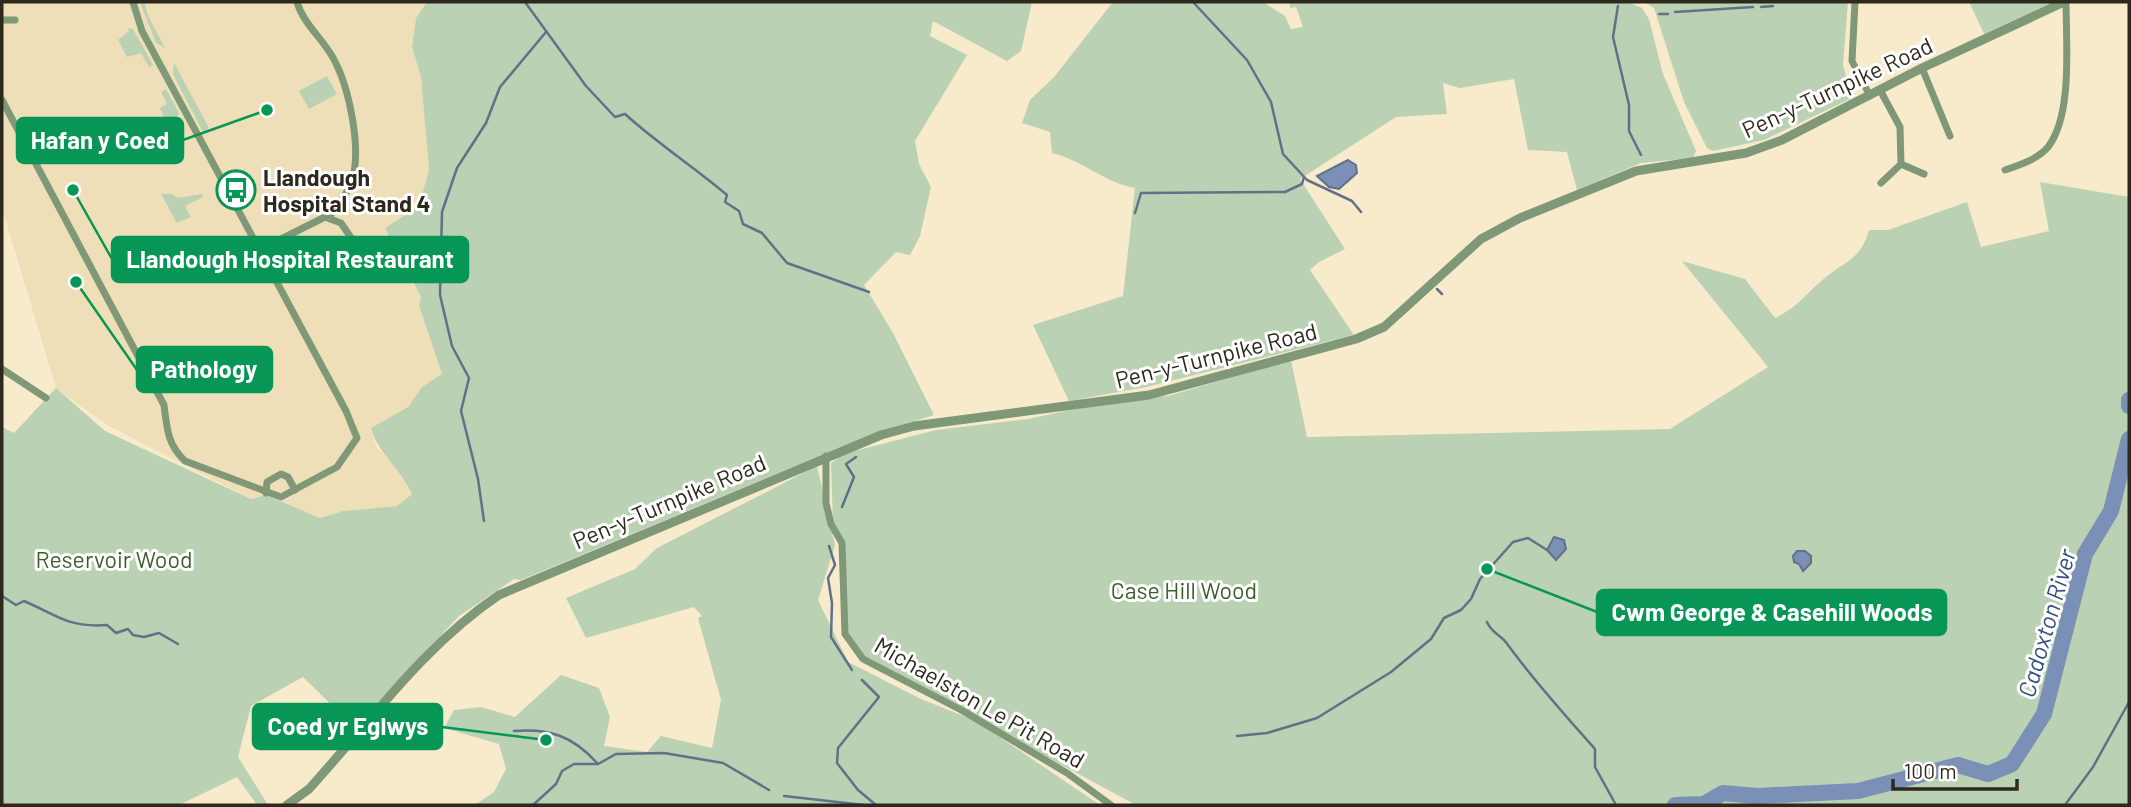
<svg xmlns="http://www.w3.org/2000/svg" width="2131" height="807" font-family="Barlow,sans-serif">
<rect width="100%" height="100%" fill="#f8ebcb"/>
<path fill="#efdfb8" d="M2,2h425l-11,16 -4,29 9,30 8,93 -10,36 -34,22 36,69 -2,9 23,68 -20,13 -14,20 -37,21 5,19 26,25 10,21 -15,13 -54,5 -23,7 -54,-23 -15,4 -142,-73 -53,-38 -54,-180z"/>
<g fill="#bbd1b3">
<path d="M140,2h4l4,14 17,32 -9,-5z"/>
<path d="M427,2h605l-11,49 -14,10 -74,-40 -3,15 37,19 -52,86 4,23 12,23 -11,49 -10,19 -14,-3 -32,33 29,48 41,82 -62,19 -351,146 -7,-1 -55,37 -95,101 -14,6 -47,-46 -52,29 -13,51 30,48h-11l-20,-28 -58,28h-177v-378l12,6 42,-45 49,43 146,68 15,-4 54,23 23,-7 54,-5 15,-12c-13,-28 -34,-40 -41,-66l37,-21 14,-20 20,-13 -23,-68 2,-9 -36,-69 34,-22 10,-36 -8,-93 -9,-30 4,-29z"/>
<path d="M1113,2h150l22,14 6,13 12,-2 -7,-20 -6,1 -1,-6h338l15,6 7,11 14,55 33,77 -3,7 -52,5 -64,27 -10,-38 -39,-2 -14,-71 -54,9 -17,-5 4,31 -51,3 -96,62 45,70 -26,13 -9,8 44,65 -208,52 -77,14 -36,-76 90,-29 12,-108c-30,-5 -53,-28 -83,-35l-2,-21 -28,-9 8,-23 24,-23z"/>
<path d="M1645,2h203l-5,63 9,33 -88,42 -51,11 -6,-3 -23,-46 -30,-94z"/>
<path d="M1969,2h84l-69,32z"/>
<path d="M128,28l5,1 20,36 -4,2 -8,-14 -14,4 -9,-17 11,-9z"/>
<path d="M174,63l34,63v3l-5,3 -30,-58z"/>
<path d="M327,76l10,18 -28,15 -10,-18z"/>
<path d="M166,89l13,24 -4,10 -8,4 -7,-19 7,-4 -6,-12z"/>
<path d="M2040,182l89,15v608h-993l-269,-145 -21,-27 -2,-90 -11,-19 -2,-61 12,-9 93,-24 92,-11 92,-20 48,-3 123,-36 16,77 363,-8 98,-62 -86,-106 63,18 30,39c25,-12 31,-25 51,-41 22,-18 34,-17 43,-47h19l79,-28 14,45 68,-16z"/>
<path d="M161,194h11l6,4 23,-4 2,3 -18,9 6,11 -14,6z"/>
<path d="M817,466l18,79 -17,55 30,62 73,37 55,22 124,84h-625l19,-13 12,-23 -7,-25 -55,-16 10,-18 27,-3 34,10 46,-42 38,13 11,29 -6,29 43,6 14,-16 51,12 9,-48 -23,-82 4,-2 -8,-9 -108,31 -20,-40 69,-29 22,-21z"/>
</g>
<g fill="#7a90b6" stroke="#637188" stroke-width="2">
<path d="M1348,160l8,5 1,8 -18,16 -10,-2 -12,-11z"/>
<path d="M1554,537l10,3 2,9 -10,11 -9,-10z"/>
<path d="M1797,551h8l6,5v7l-8,8 -4,-7 -5,-2 -1,-6z"/>
</g>
<g fill="none" stroke-linecap="round" stroke-linejoin="round">
<g stroke="#637188" stroke-width="2.5">
<path d="M525,2l61,84 29,31 10,-3c33,30 69,53 102,81l-2,7 14,9 4,13 19,9 25,30 82,29"/>
<path d="M1193,2l54,58 24,42 12,52 24,26 45,21 9,11"/>
<path d="M1618,6l-5,31 16,68v26l12,24"/>
<path d="M1761,7l12,-1"/>
<path d="M1675,12l78,-5"/>
<path d="M1659,14h9"/>
<path d="M1135,213l6,-20 144,-1 17,-8 2,-7"/>
<path d="M1437,289l5,5"/>
<path d="M842,507l12,-30 -8,-13 10,-7"/>
<path d="M484,521l-6,-42 -17,-68 8,-33 -17,-32 -12,-51 2,-83 15,-44 29,-45 14,-36 46,-55"/>
<path d="M829,546l6,19 -7,13 4,25 -1,34 21,33"/>
<path d="M2,596l14,9 8,-4c33,14 44,27 83,24l9,8 12,-4 5,6 11,2 15,-4 19,11"/>
<path d="M1487,622c5,12 15,13 21,23 27,37 57,70 87,104v18l21,38"/>
<path d="M862,680l17,17 -41,51 -1,15 21,27 18,15"/>
<path d="M514,731c35,-3 59,5 83,32"/>
<path d="M1237,736l30,-3 50,-15 74,-46 40,-33 13,-21 17,-8 10,-11 9,-20 33,-37 15,-4 19,12"/>
<path d="M784,796l80,9"/>
<path d="M533,805l23,-21 6,-13 12,-7h24l18,-10 48,-1 59,10 46,27"/>
<path d="M2065,805l28,-38 36,-65"/>
</g>
<g stroke="#7a90b6" stroke-width="16">
<path d="M2129,400v6"/>
<path d="M1675,805l29,-1 19,-11 34,3 101,-5 100,-26 30,9 24,-10 32,-50 41,-160 26,-43 18,-72"/>
</g>
<g stroke="#7f9878" stroke-width="7">
<path d="M297,2c6,21 24,35 35,54 17,29 30,92 20,125 -5,14 -14,24 -23,36"/>
<path d="M1855,2l-3,59 18,35"/>
<path d="M2,20h13"/>
<path d="M1922,68l28,68"/>
<path d="M1880,90l20,37 1,37 -20,19"/>
<path d="M2,100l162,305c3,23 3,39 21,56l96,36 56,-30 20,-29 -11,-27 -204,-380 -9,-29"/>
<path d="M1901,164l23,10"/>
<path d="M2005,170c15,-5 33,-11 43,-23 25,-32 18,-105 18,-145"/>
<path d="M259,250l66,-33 16,6 15,22"/>
<path d="M2,369l44,29"/>
<path d="M826,456v47l5,21 11,19 3,91 18,25 100,52 104,62 44,32"/>
<path d="M266,493l1,-11 14,-8 7,3 7,13"/>
</g>
<path stroke="#7f9878" stroke-width="9" d="M287,805l22,-16c61,-67 114,-143 190,-194l382,-160 33,-9 235,-31 207,-56 28,-12 97,-88 39,-21 116,-47 110,-18 36,-13 140,-72 142,-66"/>
</g>
<defs>
<g id="bus-ring" transform="scale(2.0125)"><circle r="9.5" fill="#fff" stroke="#089657" stroke-width="1.5"/><path d="M-5-6H5V4H4V6H2V4H-2V6H-4V4H-5ZM-3.5-4V0h7V-4ZM-3.5 1.2v1.5H-2V1.2ZM2 1.2v1.5H3.5V1.2Z" fill="#089657"/></g>
</defs>
<g fill-rule="evenodd">
<use href="#bus-ring" x="236" y="190"/>
</g>
<g text-anchor="middle" dominant-baseline="central" stroke-width="6" stroke-linejoin="round" paint-order="stroke">
<g font-size="23" fill="#2e291d" stroke="#fff">
<text transform="translate(1837 87) rotate(-25)">Pen-y-Turnpike Road</text>
<text transform="translate(1216 355) rotate(-14)">Pen-y-Turnpike Road</text>
<text transform="translate(669 501) rotate(-23)">Pen-y-Turnpike Road</text>
<text transform="translate(980 702) rotate(30)">Michaelston Le Pit Road</text>
</g>
<g font-size="23" font-weight="bold" fill="#2e291d" stroke="#fff" text-anchor="start">
<text x="263" y="177">Llandough<tspan x="263" dy="26">Hospital Stand 4</tspan></text>
</g>
<g font-size="23" fill="#3a5f2a" stroke="#fff">
<text x="114" y="559">Reservoir Wood</text>
<text x="1184" y="590">Case Hill Wood</text>
</g>
<g font-size="24" font-style="italic" fill="#324f82" stroke="#fff">
<text transform="translate(2046 623) rotate(-74)">Cadoxton River</text>
</g>
</g>
<path fill="none" stroke="#089657" stroke-width="2.5" d="M267 110L183 140M73 190L112 259M76 282L137 370M1487 569L1597 612M546 740L442 727"/>
<g fill="#089657" stroke="#fff" stroke-width="2.5">
<circle cx="267" cy="110" r="7"/>
<circle cx="73" cy="190" r="7"/>
<circle cx="76" cy="282" r="7"/>
<circle cx="1487" cy="569" r="7"/>
<circle cx="546" cy="740" r="7"/>
</g>
<g fill="#089657" stroke="#089657" stroke-width="2.5">
<rect x="17" y="118" width="166" height="45" rx="7"/>
<rect x="112" y="237" width="356" height="45" rx="7"/>
<rect x="137" y="347" width="135" height="45" rx="7"/>
<rect x="1597" y="590" width="349" height="45" rx="7"/>
<rect x="253" y="704" width="189" height="45" rx="7"/>
</g>
<g font-size="24" text-anchor="middle" font-weight="bold" fill="#fff">
<text x="100" y="149">Hafan y Coed</text>
<text x="290" y="268">Llandough Hospital Restaurant</text>
<text x="204" y="378">Pathology</text>
<text x="1772" y="621">Cwm George &amp; Casehill Woods</text>
<text x="348" y="735">Coed yr Eglwys</text>
</g>
<rect width="2131" height="807" fill="none" stroke="#2e291d" stroke-width="7"/>
<path d="M1893 779v10h124v-10" fill="none" stroke="#2e291d" stroke-width="3.5"/>
<text x="1904" y="779" font-size="21" fill="#2e291d" stroke="#ffffff" stroke-width="5" paint-order="stroke">100 m</text>
</svg>
